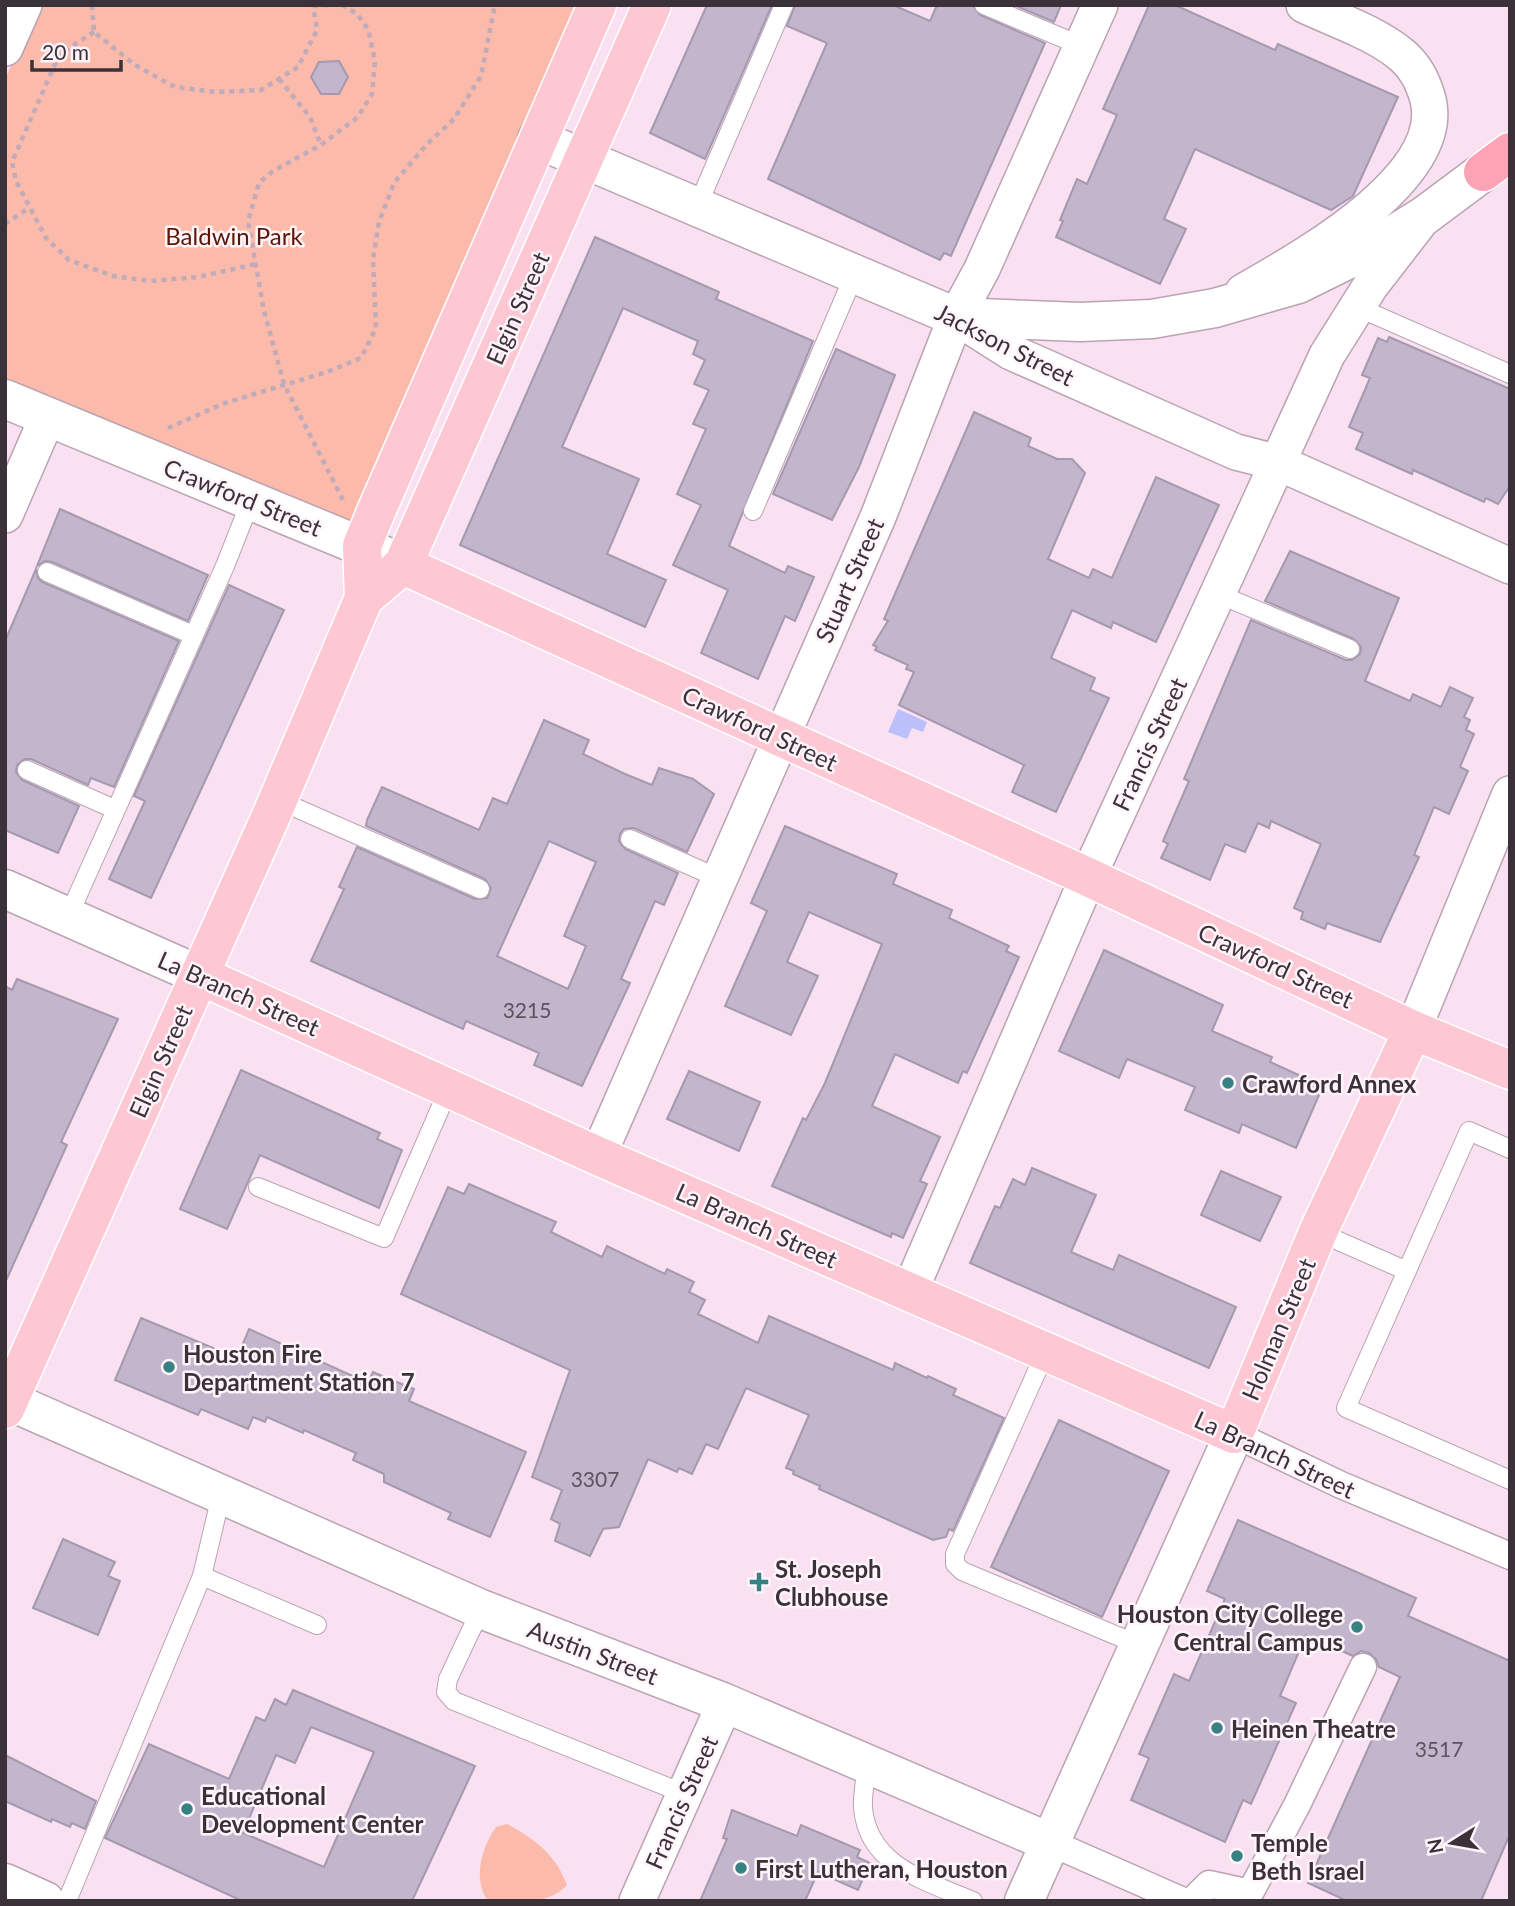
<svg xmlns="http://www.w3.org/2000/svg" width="1515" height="1906" font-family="Lato,sans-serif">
<rect width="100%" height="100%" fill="#fae1f2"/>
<g fill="#fbbaaa">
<path d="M38,5h538l-217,525 -354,-147v-304z"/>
<path d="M507,1824c29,16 48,30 60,61 -19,21 -51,16 -79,16 -16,-22 -6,-54 8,-74z"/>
</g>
<path fill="#bbc0fa" d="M898,709l29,13 -4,10 -11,-4 -5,11 -19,-7z"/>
<g fill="#c2b5cc" stroke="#a499ae" stroke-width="2" fill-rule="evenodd">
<path d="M707,5h65l-67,154 -55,-26z"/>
<path d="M795,5h98l37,16 7,-16h36l7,10 65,28 -94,213 -7,-3 -4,7 -172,-81 59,-136 -40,-17z"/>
<path d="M1014,5h47l-7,17z"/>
<path d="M1149,5h26l100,45 3,-6 120,53 -45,99 -22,14 -136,-61 -31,70 22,10 -26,55 -104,-47 7,-16 -3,-1 17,-41 10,5 30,-69 -14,-6z"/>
<path d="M339,61l9,16 -9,17h-18l-10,-17 8,-15z"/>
<path d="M595,237l124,55 -3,7 97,42 -84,205 56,27 3,-7 26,11 -19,44 -10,-5 -27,63 -57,-26 27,-63 -55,-25 28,-60 -24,-11 29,-65 -13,-5 16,-34 -15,-6 11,-24 -12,-6 5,-13 -75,-33 -61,139 77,32 -32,75 59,26 -21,47 -185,-82z"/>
<path d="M1389,337l121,52v97l-12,18 -12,-6 -2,4 -71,-32 -1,4 -56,-25 7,-16 -14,-6 21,-49 -8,-3 16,-37 9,4z"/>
<path d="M836,349l59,26 -36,92 -27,53 -59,-26z"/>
<path d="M974,412l57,26 -3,8 29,13h15l13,14 -37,86 41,19 4,-9 19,9 44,-101 63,28 -63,137 -43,-20 -2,6 -39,-18 -21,48 44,20 -5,12 19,8 -53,114 -44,-20 12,-27 -125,-60 15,-33 -8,-3 2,-4 -33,-15 2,-3 -4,-2 15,-24 -4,-2z"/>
<path d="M60,509l148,66 -20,46 -136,-59 -7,-1 -8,5z"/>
<path d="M1290,551l109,47 -34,83 45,20 3,-7 28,13 9,-20 23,11 -9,19 6,3 -4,10 8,4 -14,33 8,4 -19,43 -15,-7 -20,48 5,2 -39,85 -53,-19 -2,6 -24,-10 2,-7 -9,-4 27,-64 -50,-23 -2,7 -11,-5 -13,29 -20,-8 -15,36 -49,-22 7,-14 -5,-3 26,-60 -5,-2 67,-159 95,40h6l8,-6 1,-7 -7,-8 -89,-38z"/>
<path d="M36,569l2,9 4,4 137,59 -65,146 -23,-9 -3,7 -57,-26h-6l-8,6 -1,7 6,8 57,26 -21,47 -53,-23v-189z"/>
<path d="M229,585l55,25 -133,288 -42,-19 36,-78 -11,-5z"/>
<path d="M544,720l45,20 -6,14 42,20 27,11 7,-17 34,11 21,15 -27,58 -53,-24 -10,1 -4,5 -1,7 6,8 53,24 -14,32 -9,-4 -34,78 9,4 -48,103 -48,-21 5,-12 -73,-32 -3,8 -152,-68 33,-72 -5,-2 18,-40 118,52 12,-1 4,-10 -6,-9 -119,-53 1,-6 15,-33 97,43 14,-32 14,6zM549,841l47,21 -32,74 22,10 -18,43 -71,-33z"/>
<path d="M785,826l112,48 -4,10 59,26 -3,8 60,28 -3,5 13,6 -52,116 -4,-2 -5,12 -63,-29 -23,52 68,31 -20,44 7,3 -24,54 -11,-5 -1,4 -119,-51 31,-68 3,2 19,-37 57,-139 -73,-32 -22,50 31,14 -27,59 -66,-29 42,-95 -16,-8z"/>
<path d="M1104,950l119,55 -11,26 60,26 -2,5 53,24 -27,62 -54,-24 -3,9 -54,-23 10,-23 -68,-28 -8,19 -60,-27z"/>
<path d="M17,979l101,40 -57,123 6,3 -62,138v-297l7,4z"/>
<path d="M241,1070l139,63 -3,6 25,11 -23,58 -119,-53 -33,74 -47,-20z"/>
<path d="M689,1071l71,31 -21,49 -72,-32z"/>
<path d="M1032,1168l64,27 -25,57 42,18 6,-15 117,52 -27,61 -239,-105 25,-57 5,2 13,-29 12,6z"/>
<path d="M1221,1171l60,26 -21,44 -59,-26z"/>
<path d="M469,1184l87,38 -5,10 51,25 5,-11 58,28 2,-5 27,13 -5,10 16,8 -7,14 60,29 11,-27 124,54 2,-7 32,15 1,-2 28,13 -3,6 51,23 -51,113 -4,-2 -3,8 -13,3 -114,-51 1,-3 -27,-12 1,-3 -8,-3 23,-53 -63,-27 -28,61 -12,-5 -14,30 -13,-6 -2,4 -29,-13 -29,68 -16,2 -13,27 -35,-15 5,-17 -9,-5 11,-29 -30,-13 38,-107 -169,-76 47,-107 16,7z"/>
<path d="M141,1318l96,40 12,-29 119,54 5,-11 41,17 -5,12 117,51 -36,85 -42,-18 3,-6 -67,-31v-8l-31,-14 3,-7 -52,-23 -1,3 -36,-16 -2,5 -12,-5 -5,12 -47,-20 -3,6 -83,-35z"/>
<path d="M1059,1420l110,51 -67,146 -111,-50z"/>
<path d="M1238,1520l178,78 -8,18 102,45v173l-29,67h-134l-39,-18 92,-206 -21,-10 -3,-8 -7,-6 -8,-2 -8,5 -47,-21 -26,61 16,7 -45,101 -8,-4 -18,42 -94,-42 18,-42 -10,-4 35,-80 15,7 36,-82 -18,-8z"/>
<path d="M63,1539l52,23 -7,14 12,5 -22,54 -65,-27z"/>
<path d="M293,1690l182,76 -63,135h-170l-137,-63 44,-94 80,35 27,-62 9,4 10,-22 11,6zM311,1727l63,25 -50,115 -81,-34 33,-78 19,8z"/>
<path d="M5,1755l91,46 -11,28 -13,-6 -2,4 -18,-8 -1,3 -46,-21z"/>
<path d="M732,1810l65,26 4,-11 59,25 -3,7 13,6 -12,27 -40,-18 -13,29h-105l27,-62 -4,-1z"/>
</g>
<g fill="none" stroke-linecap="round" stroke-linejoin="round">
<g stroke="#baa3b3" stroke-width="20">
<g id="service">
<path d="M984,5l98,41"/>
<path d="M697,207l87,-202"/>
<path d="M1357,307l153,67"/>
<path d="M753,511l102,-238"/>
<path d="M47,572l146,63"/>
<path d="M1218,594l132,55"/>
<path d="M27,770l87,39"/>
<path d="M278,800l202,89"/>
<path d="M630,839l88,39"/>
<path d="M68,917l157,-351 26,-66"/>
<path d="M1510,1149l-41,-18 -123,277 164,72"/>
<path d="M258,1187l126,51 65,-150"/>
<path d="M1318,1232l89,39"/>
<path d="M1046,1351l-91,203v10l7,7 177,74"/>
<path d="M202,1576l115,49"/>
<path d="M481,1609l-33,70 -2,13 8,9 231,93"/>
<path d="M867,1764c-1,14 -5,30 -4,44 5,58 63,73 110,93"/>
<path d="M67,1901l135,-325 19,-80"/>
</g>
</g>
<g stroke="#baa3b3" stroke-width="29">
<g id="pedestrian">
<path d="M1234,1434l107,51 169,71"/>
<path d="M1049,1842l134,59"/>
<path d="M1192,1901l17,-17 41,9 47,-88 66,-138"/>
</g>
</g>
<g stroke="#baa3b3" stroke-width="38">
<g id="minor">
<path d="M5,48l19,-43"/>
<path d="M1243,292c57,-33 209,-116 184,-196 -5,-16 -11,-28 -24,-40 -27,-23 -67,-36 -99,-51"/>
<path d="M956,317l55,35 225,100 43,11 231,103"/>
<path d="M5,515l42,-97"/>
<path d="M1413,1030l97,-236"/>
<path d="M598,1156l280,-639 78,-200 26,-48 118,-264"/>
<path d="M910,1291l178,-414 239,-522 44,-70 48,-62"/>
<path d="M637,1901l88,-198"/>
</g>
</g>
<g stroke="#baa3b3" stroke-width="41">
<g id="tertiary">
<path d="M5,399l387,160"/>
<path d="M5,889l194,86"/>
<path d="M5,1399l476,210 244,94 324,139"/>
<path d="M5,1883l40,18"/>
<path d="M1024,1901l210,-467"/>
</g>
</g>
<g stroke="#baa3b3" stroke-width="41">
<path id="secondary" d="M537,139l419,178 124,5 72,-3 63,-11 83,-24 81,-40 45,-28 59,-44"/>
</g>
<g stroke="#fff" stroke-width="41">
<g id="primary">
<path d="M403,565l685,312 325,153 97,40"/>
<path d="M364,598l-2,-52 13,-32 222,-509"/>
<path d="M199,975l399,181 636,278 84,-202 95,-202"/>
<path d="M5,1409l266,-593 93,-218 39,-33 249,-560"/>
</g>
</g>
<g stroke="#fff" stroke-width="41">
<path id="motorway" d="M1483,172l27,-20"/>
</g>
<g stroke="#bfabb9" stroke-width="4.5" stroke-dasharray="5 5" stroke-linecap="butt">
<path d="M92,5l2,27 41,33 40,22 40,5 46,-2 37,-23 19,-37 -4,-25"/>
<path d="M342,5l15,9 11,15 7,32 -3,33 -14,23 -37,28 -48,26 -14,12 -11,38 16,90 20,73 60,118"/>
<path d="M313,6l15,-1"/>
<path d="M94,32l-35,23 -47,107 4,19 30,57 23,22 44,16 37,5 48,-4 58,-13"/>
<path d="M279,79l31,38 11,28"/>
<path d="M5,224l24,-16"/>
<path d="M168,428l57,-25 102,-31 34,-14 15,-30 -3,-69 6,-37 15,-39 32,-38 28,-26 27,-43 14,-71"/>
</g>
<use href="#service" stroke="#fff" stroke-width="18"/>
<use href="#pedestrian" stroke="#fff" stroke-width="26"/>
<use href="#minor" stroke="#fff" stroke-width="35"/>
<use href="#tertiary" stroke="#fff" stroke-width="38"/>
<use href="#secondary" stroke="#fff" stroke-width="38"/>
<use href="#primary" stroke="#fdc8d3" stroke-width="38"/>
<use href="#motorway" stroke="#fca3b5" stroke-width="38"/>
</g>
<g fill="#388182" stroke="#fef4fa" stroke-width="2.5">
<circle cx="1228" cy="1083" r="7"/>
<circle cx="169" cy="1367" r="7"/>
<path d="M755.5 1571.5h7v7h7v7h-7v7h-7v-7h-7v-7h7z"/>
<circle cx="1357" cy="1627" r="7"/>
<circle cx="1217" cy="1728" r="7"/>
<circle cx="187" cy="1809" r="7"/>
<circle cx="1237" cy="1856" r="7"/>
<circle cx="741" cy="1868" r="7"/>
</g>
<g text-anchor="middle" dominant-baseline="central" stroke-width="5" stroke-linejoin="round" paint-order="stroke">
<g font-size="21" fill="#5d525d">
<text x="527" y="1009">3215</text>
<text x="595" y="1478">3307</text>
<text x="1439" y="1748">3517</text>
</g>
<g font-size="24" fill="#5d1504" stroke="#fef4fa">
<text x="234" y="235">Baldwin Park</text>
</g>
<g font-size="24" fill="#3b3138" stroke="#fef4fa">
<text transform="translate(517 308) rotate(-66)">Elgin Street</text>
<text transform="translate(1005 344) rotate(27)">Jackson Street</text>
<text transform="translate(243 497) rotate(22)">Crawford Street</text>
<text transform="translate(849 580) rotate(-66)">Stuart Street</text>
<text transform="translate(760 728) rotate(25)">Crawford Street</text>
<text transform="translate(1149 744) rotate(-65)">Francis Street</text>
<text transform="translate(1276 965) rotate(25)">Crawford Street</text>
<text transform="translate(239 993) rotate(24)">La Branch Street</text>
<text transform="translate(160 1061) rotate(-66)">Elgin Street</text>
<text transform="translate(757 1225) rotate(24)">La Branch Street</text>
<text transform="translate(1278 1329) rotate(-67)">Holman Street</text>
<text transform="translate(1275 1454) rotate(25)">La Branch Street</text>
<text transform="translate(593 1652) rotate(21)">Austin Street</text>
<text transform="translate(681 1802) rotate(-66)">Francis Street</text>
</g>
<g font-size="24" font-weight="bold" fill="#3b3138" stroke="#fef4fa" text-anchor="start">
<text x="1242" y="1083">Crawford Annex</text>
<text x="183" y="1353">Houston Fire<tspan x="183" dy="28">Department Station 7</tspan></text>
<text x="775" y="1568">St. Joseph<tspan x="775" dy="28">Clubhouse</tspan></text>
<text x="1343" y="1613" text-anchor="end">Houston City College<tspan x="1343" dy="28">Central Campus</tspan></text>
<text x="1231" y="1728">Heinen Theatre</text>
<text x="201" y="1795">Educational<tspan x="201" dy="28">Development Center</tspan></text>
<text x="1251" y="1842">Temple<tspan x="1251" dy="28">Beth Israel</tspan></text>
<text x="755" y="1868">First Lutheran, Houston</text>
</g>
</g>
<rect width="1515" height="1906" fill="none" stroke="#3b3138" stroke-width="14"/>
<g transform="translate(1452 1843) rotate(259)" stroke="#fef4fa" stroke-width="5" paint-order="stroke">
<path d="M0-5L12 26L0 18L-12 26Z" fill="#3b3138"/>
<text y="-10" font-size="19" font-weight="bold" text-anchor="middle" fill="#3b3138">N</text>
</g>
<path d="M32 60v10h89v-10" fill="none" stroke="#3b3138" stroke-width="3.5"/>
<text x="42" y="60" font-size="21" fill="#3b3138" stroke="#fef4fa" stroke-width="5" paint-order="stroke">20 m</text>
</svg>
